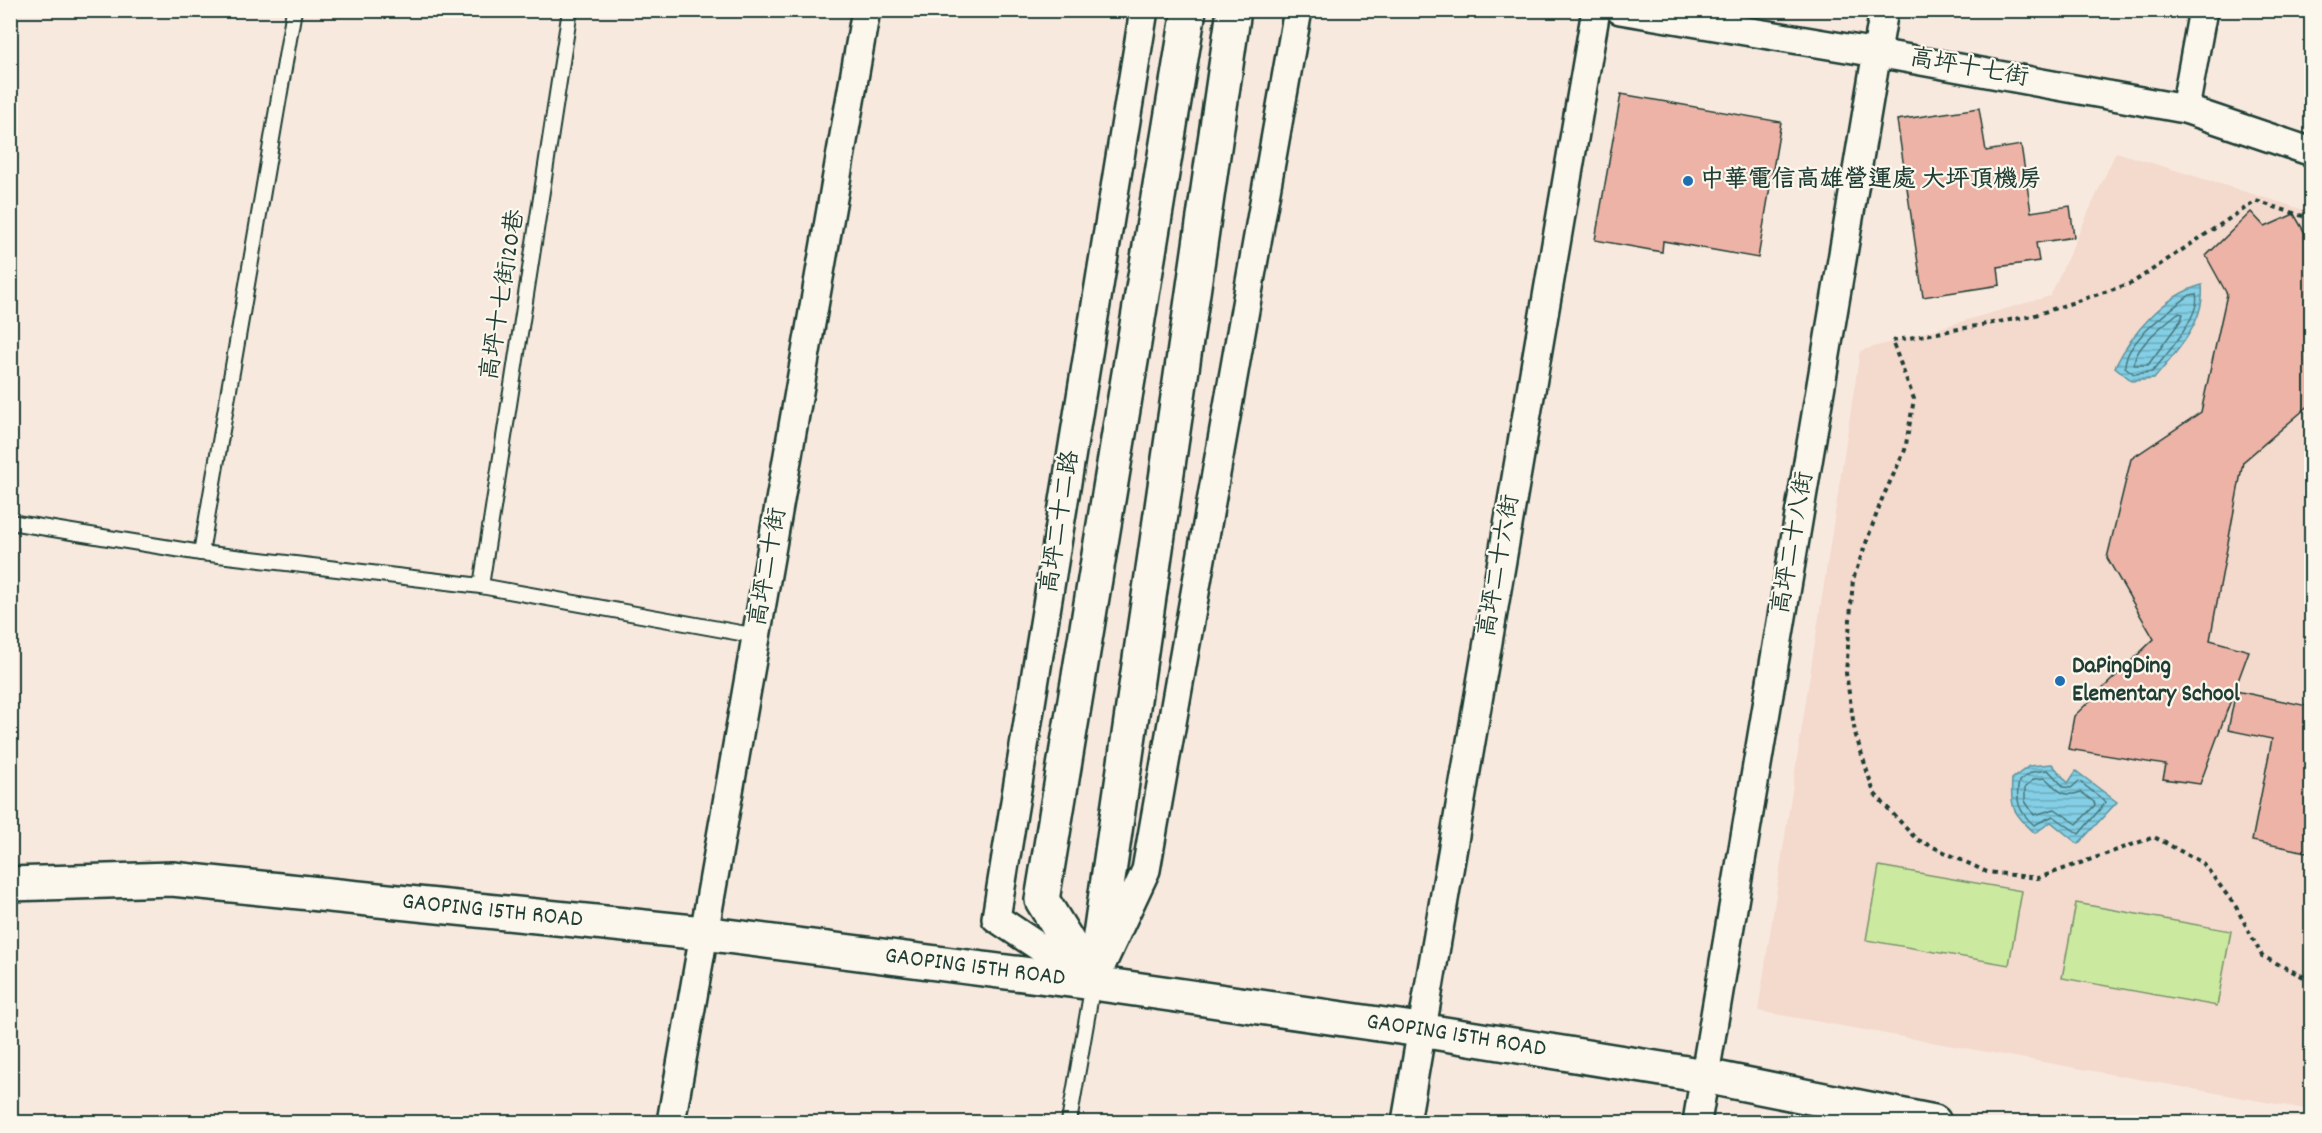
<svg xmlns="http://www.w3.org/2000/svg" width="2322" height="1133" font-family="Dekko,'LXGW WenKai TC',sans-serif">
<defs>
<pattern id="water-rules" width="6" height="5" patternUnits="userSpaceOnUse" patternTransform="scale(1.5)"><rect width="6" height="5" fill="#84cfe5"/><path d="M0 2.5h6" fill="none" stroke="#6ba9ba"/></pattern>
</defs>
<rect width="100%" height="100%" fill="#f8e9de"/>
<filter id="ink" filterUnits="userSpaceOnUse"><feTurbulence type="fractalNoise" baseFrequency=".0167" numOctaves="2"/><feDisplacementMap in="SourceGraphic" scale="12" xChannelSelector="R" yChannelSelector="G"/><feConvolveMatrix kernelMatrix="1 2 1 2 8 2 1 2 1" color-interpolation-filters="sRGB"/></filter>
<g filter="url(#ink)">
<path fill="#f4d9cd" d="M2116,152l195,60v898l-553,-99 102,-660 190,-55z"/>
<g fill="#cce9a0" stroke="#76936a" stroke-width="1.5">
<path d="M1879,866l143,25 -13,74 -143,-25z"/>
<path d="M2076,903l155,28 -14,75 -155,-28z"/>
</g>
<g fill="url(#water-rules)" stroke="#5c959e" stroke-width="1.5">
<path d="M2202,285c4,37 -26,67 -48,94l-22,2 -17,-14c17,-34 49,-72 87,-82z"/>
<path d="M2052,764l16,19 8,-12 41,31 -39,42 -27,-22 -16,11c-22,-20 -25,-25 -23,-54l17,-13z"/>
</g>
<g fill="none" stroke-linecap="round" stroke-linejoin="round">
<g stroke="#47777b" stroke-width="1.5">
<path d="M2190,295l6,-1c6,20 -31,63 -44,78l-18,2 -9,-7c-1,-25 46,-58 65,-72z"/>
<path d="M2178,313l5,1 -2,6 -33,45h-14c-1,-16 31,-42 44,-52z"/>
<path d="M2048,770l16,17 7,1 8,-7 27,21 -27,32 -26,-18 -19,9c-15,-13 -19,-24 -15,-44l13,-9z"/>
<path d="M2045,778c13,11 17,21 36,14l13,10 1,3 -18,19 -22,-15 -21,6 -9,-14v-14l9,-8z"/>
</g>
</g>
<g fill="#ecb3a6" stroke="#1f3d34" stroke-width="1.5">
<path d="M1621,94l160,28 -23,136 -95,-17 -1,11 -67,-12z"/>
<path d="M1979,108l7,43 35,-6 10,67 39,-6 4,31 -38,6 3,18 -41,6 2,18 -77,12 -26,-177z"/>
<path d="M2251,212l14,15 29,-13 18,31v158l-69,59 -33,178 39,11 -49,133 -37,-5 3,-14 -98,-16 6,-33 80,-77 -47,-81 24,-99 70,-47 26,-118 -21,-38z"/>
<path d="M2236,691l76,16v146l-60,-12 20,-102 -44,-9z"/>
</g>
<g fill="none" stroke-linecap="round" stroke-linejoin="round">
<g stroke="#1f3d34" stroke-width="18">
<g id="lane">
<path d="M10,522l191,31 280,33 276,50"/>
<path d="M201,553l93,-543"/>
<path d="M481,586l89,-576"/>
<path d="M1069,1122l24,-139"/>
</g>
</g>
<g stroke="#1f3d34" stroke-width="32">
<g id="street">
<path d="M1144,10l-148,908 97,65 53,-113 152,-860"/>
<path d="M1620,10l257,43 308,56 127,43"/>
<path d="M2185,109l18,-99"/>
<path d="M671,1122l195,-1112"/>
<path d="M1406,1122l190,-1112"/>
<path d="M1697,1122l187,-1112"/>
</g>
</g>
<g stroke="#1f3d34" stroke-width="38">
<g id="secondary">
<path id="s1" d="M10,884l162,-5 531,54 390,50 327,47 285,46 229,46"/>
<path d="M1093,983l-51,-83 147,-890"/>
<path d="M1093,983l141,-973"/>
</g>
</g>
<path stroke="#1f3d34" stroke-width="4" stroke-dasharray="4.5 4.5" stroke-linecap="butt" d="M2312,219l-56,-18 -124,82 -100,33 -140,25 22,58 -9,51 -23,49 -29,80 -7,94 9,60 19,60 42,46 71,33 51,6 116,-41 49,26 33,44 26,49 50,25"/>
<use href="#lane" stroke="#fbf7ec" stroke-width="14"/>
<use href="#street" stroke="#fbf7ec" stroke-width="27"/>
<use href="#secondary" stroke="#fbf7ec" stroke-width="33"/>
</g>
</g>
<g fill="#1f6fb2" stroke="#fbf7ec" stroke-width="2">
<circle cx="1688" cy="181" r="6"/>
<circle cx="2060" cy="681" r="6"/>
</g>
<g text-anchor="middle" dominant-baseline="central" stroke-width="4.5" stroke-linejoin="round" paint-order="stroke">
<g font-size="24" fill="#1f3d34" stroke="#fbf7ec">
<text transform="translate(1969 69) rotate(10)">高坪十七街</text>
<text transform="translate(504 295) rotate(-81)">高坪十七街120巷</text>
<text transform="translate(1061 522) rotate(-81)">高坪二十二路</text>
<text transform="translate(1794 543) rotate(-80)">高坪二十八街</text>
<text transform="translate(1500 566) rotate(-80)">高坪二十六街</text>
<text transform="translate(769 567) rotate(-80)">高坪二十街</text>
<text stroke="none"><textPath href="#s1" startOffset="484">GAOPING 15TH ROAD</textPath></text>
<text stroke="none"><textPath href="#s1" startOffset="970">GAOPING 15TH ROAD</textPath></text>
<text stroke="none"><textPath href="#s1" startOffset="1456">GAOPING 15TH ROAD</textPath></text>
</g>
<g font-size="24" font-weight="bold" fill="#1f3d34" stroke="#fbf7ec" text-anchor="start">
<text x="1700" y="181">中華電信高雄營運處 大坪頂機房</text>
<text x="2072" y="667">DaPingDing<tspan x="2072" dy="28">Elementary School</tspan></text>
</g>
</g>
<rect width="2322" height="1133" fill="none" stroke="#fbf7ec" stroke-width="36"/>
<rect x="18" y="18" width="2286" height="1097" fill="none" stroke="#1f3d34" stroke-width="2" filter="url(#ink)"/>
</svg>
